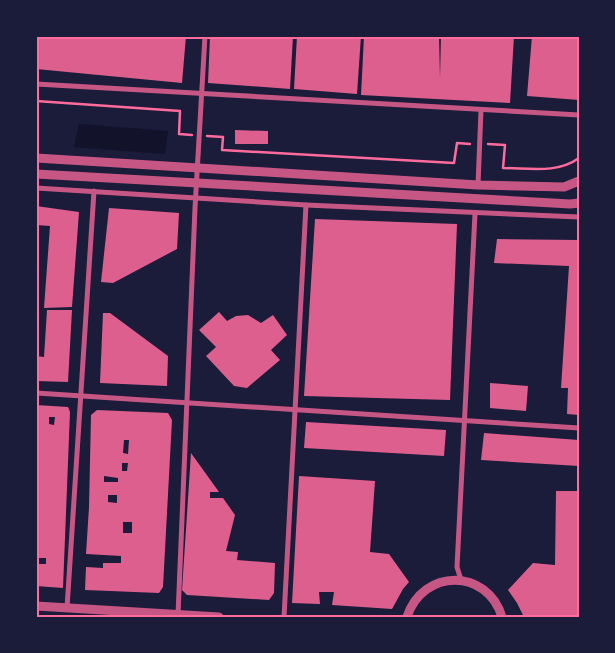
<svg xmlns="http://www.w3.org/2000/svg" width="615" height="653" font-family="'Sofia Sans Condensed',sans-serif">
<rect width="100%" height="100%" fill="#1b1b3a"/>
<path fill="#12122b" d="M79,124l89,7 -3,23 -91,-7z"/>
<g fill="#dd5f8e" fill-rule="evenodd">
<path d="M36,36h150l-4,47 -146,-14z"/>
<path d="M210,36h83l-3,53 -82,-6z"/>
<path d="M297,36h64l-4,58 -63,-5z"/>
<path d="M364,36h75l1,42 1,-42h73l-4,67 -149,-8z"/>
<path d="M532,36h47v64l-52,-4z"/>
<path d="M235,130l33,1v13h-33z"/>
<path d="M36,206l43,6 -7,95 -28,1 6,-82 -14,-1z"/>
<path d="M109,208l70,5 -2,36 -64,34 -12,-1z"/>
<path d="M315,219l142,5 -7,176 -146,-4z"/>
<path d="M497,239l82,1v175l-12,-1 1,-26h-7l8,-122 -75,-3z"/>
<path d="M47,310h25l-4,72 -32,-1v-25l8,1z"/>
<path d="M219,312l8,9 9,-5 12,-1 13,8 12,-8 14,20 -16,15 9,10 -33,28 -13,-2 -28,-30 10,-9 -17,-17z"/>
<path d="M103,313h7l58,43 -1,30 -67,-3z"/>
<path d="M490,383l38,3 -2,25 -36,-3z"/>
<path d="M36,405l32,2 2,5 -7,176 -27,-2v-22h10v-6h-7v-7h-3zM49,417h6l-1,8 -5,-1z"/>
<path d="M97,410l71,3 4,7 -9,167 -4,6 -74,-3 1,-23 17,1v-5h18v-7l-35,-2 3,-47 2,-92zM124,440h5l-1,14 -5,-1zM122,463h6l-1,8h-5zM104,476l14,2v4h-14zM108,495h9v8l-9,-1zM123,522h9v11h-9z"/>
<path d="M306,422l140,8 -2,26 -140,-8z"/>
<path d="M484,433l95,7v26l-98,-6z"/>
<path d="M191,453l28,39h-9v6h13l12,17 -9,36 12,1 -1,8 38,3 -1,30 -5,7 -82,-5 -5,-5z"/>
<path d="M299,476l76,5 -5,71 19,2 20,28 -6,7 -11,20 -60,-4 2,-13h-15l1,12 -28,-1z"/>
<path d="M556,491h23v126h-55l-7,-14 -9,-13 25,-27 22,2z"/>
</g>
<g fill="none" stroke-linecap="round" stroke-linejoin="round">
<g stroke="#ff6b9d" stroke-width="2.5">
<path d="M36,101l144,10 -1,23 13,1"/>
<path d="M207,136l16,1 -1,13 232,13 3,-20 13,1"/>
<path d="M488,144l17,1 -2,23c26,0 54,6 76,-10"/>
</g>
<g stroke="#c65784" stroke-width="5">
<path d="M36,84l543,31"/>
<path d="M478,185l3,-75"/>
<path d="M36,188l270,17 273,12"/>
<path d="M36,393l543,35"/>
<path d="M461,580l-4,-13 18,-353"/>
<path d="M67,608l27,-417"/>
<path d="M178,615l17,-407 10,-172"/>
<path d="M284,617l22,-412"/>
</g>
<g stroke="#c65784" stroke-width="9">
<path d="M36,158l442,27 86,2 15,-6"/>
<path d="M36,174l534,30 9,-1"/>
<path d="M36,606l183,11"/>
<path d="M407,617c16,-49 80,-49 95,0"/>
</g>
</g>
<rect width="615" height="653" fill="none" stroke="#1b1b3a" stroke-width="75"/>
<rect x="38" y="38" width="540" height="578" fill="none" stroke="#ff6b9d" stroke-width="2"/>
</svg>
